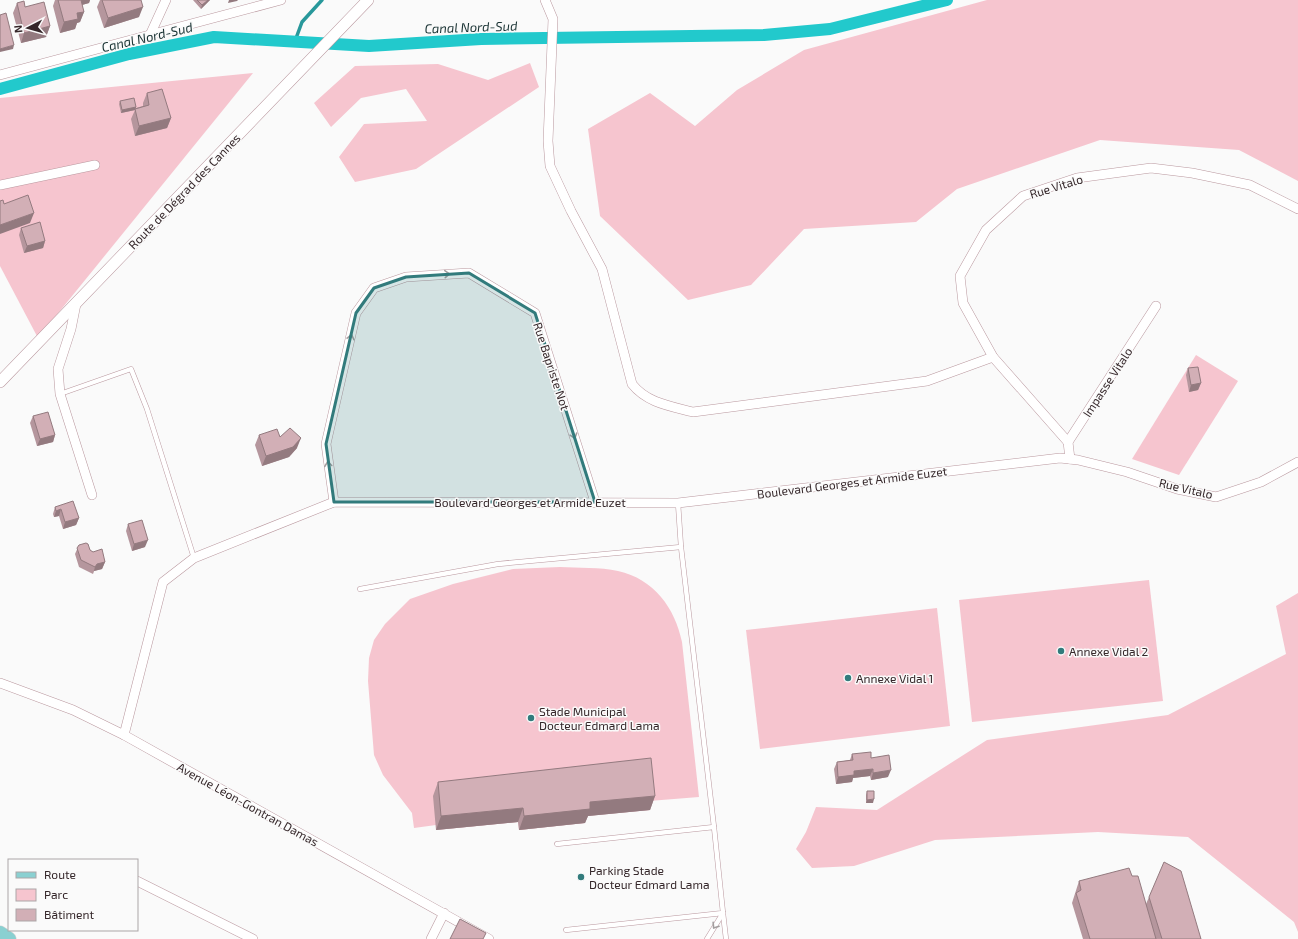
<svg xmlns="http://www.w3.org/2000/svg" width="1298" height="939" font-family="'Exo 2',sans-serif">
<rect width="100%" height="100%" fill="#fafafa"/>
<g fill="#f6c5cf">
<path d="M987,0h311v181l-59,-31 -139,-10 -143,49 -41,33 -112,7 -53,56 -63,15 -88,-84 -12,-87 62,-36 45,33 42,-36 67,-40z"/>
<path d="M530,63l9,24 -123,82 -61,13 -16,-25 25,-33 63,-3 -21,-32 -45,9 -30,29 -17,-24 41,-37 83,-2 50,16z"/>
<path d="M253,73l-215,265 -38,-72v-168z"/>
<path d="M1196,355l42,26 -59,94 -47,-16z"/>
<path d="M560,567c18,1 40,0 58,4 36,8 57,37 64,71l17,155 -50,4 1,9 -65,6v7l-66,7 -1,-8 -82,8v-5l-22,3 -2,-15 -29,-38 -9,-20 -6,-74 1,-23 5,-18 11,-16 25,-25 43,-15 60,-15z"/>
<path d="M1149,580l14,121 -191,21 -13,-122z"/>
<path d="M1298,593v339l-4,-10 -106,-85 -90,-5 -163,8 -81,26 -42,2 -16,-19 10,-17 10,-25 61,3 110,-70 181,-25 118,-61 -10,-48z"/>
<path d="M937,608l13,118 -190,23 -14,-119z"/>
</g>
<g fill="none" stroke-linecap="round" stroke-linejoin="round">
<path stroke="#28989b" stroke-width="3.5" d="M295,41l7,-19 20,-22"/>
<path stroke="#22c9cc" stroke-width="12" d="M0,89l129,-35 85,-17 155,9 112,-7 283,-4 66,-6 117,-29"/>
<g stroke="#ba989f" stroke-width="5.5">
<g id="service">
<path d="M60,394l71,-25 16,40 47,149"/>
<path d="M678,503l3,44 33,280"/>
<path d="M360,589l138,-25 183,-17"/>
<path d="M557,844l157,-17 9,86 -157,17"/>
<path d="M723,913l3,26"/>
<path d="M707,939l16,-26"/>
</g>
</g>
<g stroke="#ba989f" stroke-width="10">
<g id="minor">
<path d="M545,0l8,19 -5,122 2,25 21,45 31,58 30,115c15,19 38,22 61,28l234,-31 66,-24"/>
<path d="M150,35l16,-35"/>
<path d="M0,75l281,-75"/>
<path d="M0,185l95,-20"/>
<path d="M76,304l-5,25 -13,40 2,25 32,101"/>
<path d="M1068,442l-75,-85 -30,-54 -3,-27 26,-46 37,-34 54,-18 74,-10 41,5 58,12 48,24"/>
<path d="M1070,459l-2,-17 88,-136"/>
<path d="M334,502l-8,-58 30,-131 18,-25 32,-11 63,-4 66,40 60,189"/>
<path d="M0,683l73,27 51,25 365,204"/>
<path d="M124,735l39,-153 31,-24 140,-56 344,1 382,-45 18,2 49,12 50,17 39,8 45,-15 37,-20"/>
<path d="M137,881l116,58"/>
<path d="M431,939l13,-26"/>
</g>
</g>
<g stroke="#ba989f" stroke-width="12">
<path id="tertiary" d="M0,382l368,-382"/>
</g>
<g stroke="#d7d4d4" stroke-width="15">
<path id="primary" d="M0,933l9,6"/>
</g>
<use href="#service" stroke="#fff" stroke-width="4.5"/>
<use href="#minor" stroke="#fff" stroke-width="9"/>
<use href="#tertiary" stroke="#fff" stroke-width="11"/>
<use href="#primary" stroke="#8ad0d1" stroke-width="14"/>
</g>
<g fill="#b5969d">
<path d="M55,0h35l-1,3 -7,2 2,7 -4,10 -3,1 -2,6 -15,4 -7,-27z"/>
<path d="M100,0h41l-2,17 -35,11 -7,-21z"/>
<path d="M193,0h17l-9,9z"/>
<path d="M17,3l33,23 -4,11 -25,6 -8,-30z"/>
<path d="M147,93l24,25 -4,10 -32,8 -4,-17 4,-9 -14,3 -2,-9 1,-3 16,6v1l7,-2v-3z"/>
<path d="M21,228l24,13 -2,7 -19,5 -5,-18z"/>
<path d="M1188,368l13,15 -3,7 -9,2 -3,-17z"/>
<path d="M33,416l22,19 -2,7 -16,4 -7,-23z"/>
<path d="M259,435l21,2 17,11 -8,9 -27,9 -7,-21z"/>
<path d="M55,507l24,11 -3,7 -13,4 -4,-13 -5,1 -1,-3z"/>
<path d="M128,524l17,23 -13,4 -6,-20z"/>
<path d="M79,545l11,5 15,12 -3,7 -8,2 -1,3 -14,-7 -4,-13z"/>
<path d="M852,754l19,4 17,19 -17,3 -1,-4 -17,2 -1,4 -16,2 -2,-15 3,-7 13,-2z"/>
<path d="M438,782l217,14 -5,14 -62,6 -3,7 -66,7 -1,-8 -82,8 -3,-34z"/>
<path d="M867,791l6,12h-7v-8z"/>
<path d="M1132,876l14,28 3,-7 52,42h-118l-11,-36 7,-22z"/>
</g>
<g fill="#937a7f">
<path d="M80,0h10l-1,3 -11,3z"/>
<path d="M208,0h2l-9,9 1,-4z"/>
<path d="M229,0h9l-1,1 -9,2z"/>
<path d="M143,7l-4,10 -35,11 4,-10z"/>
<path d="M84,12l-4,10 -3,1 -2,6 -15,4 4,-11 13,-9z"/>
<path d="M50,26l-4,11 -25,6 3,-10z"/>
<path d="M14,45l-1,4 -13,3v-3z"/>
<path d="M136,107l-1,3 -14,3 1,-3z"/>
<path d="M171,118l-4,10 -32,8 4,-10z"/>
<path d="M34,213l-4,10 -30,11v-9z"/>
<path d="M45,241l-2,7 -19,5 3,-7z"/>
<path d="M1201,383l-3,7 -9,2 2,-7z"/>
<path d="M55,435l-2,7 -16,4 3,-7z"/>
<path d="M301,438l-4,10 -8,9 -27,9 4,-10z"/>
<path d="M61,509l-2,7 -5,1 2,-6z"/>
<path d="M79,518l-3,7 -13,4 2,-7z"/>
<path d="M148,540l-3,7 -13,4 2,-7z"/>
<path d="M105,562l-3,7 -8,2 -1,3 2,-7 2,-3z"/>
<path d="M873,769l-3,7 -17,2 -1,4 -16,2 2,-7 16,-6z"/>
<path d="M891,770l-3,7 -17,3 2,-7z"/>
<path d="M655,796l-5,14 -62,6 -3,7 -66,7 5,-14 66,-14z"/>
<path d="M874,799l-1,4h-7l1,-3z"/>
<path d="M523,808l-5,14 -82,8 5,-14z"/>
</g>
<g fill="#d2afb6" stroke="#937a7f">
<path d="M58,0h23l3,12 -7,1 1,6 -14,3z"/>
<path d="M102,0h39l2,7 -35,11z"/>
<path d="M197,0h11l-6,5z"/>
<path d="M24,1l1,6 19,-5 6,24 -26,7 -7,-30z"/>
<path d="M6,13l8,32 -14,4v-34z"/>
<path d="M162,89l9,29 -32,8 -4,-17 14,-4 -2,-12z"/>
<path d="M134,98l2,9 -14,3 -2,-9z"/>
<path d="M28,195l6,18 -34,12v-24l3,-1 1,4z"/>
<path d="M40,222l5,19 -18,5 -6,-18z"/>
<path d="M1198,367l3,16 -10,2 -3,-17z"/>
<path d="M48,412l7,23 -15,4 -7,-23z"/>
<path d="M290,428l11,10 -8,9 -27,9 -7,-21 18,-6 3,8z"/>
<path d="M73,501l6,17 -14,4 -4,-13 -5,2 -1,-4z"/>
<path d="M142,520l6,20 -14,4 -6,-20z"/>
<path d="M86,543l2,1 2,6 3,2 9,-3 3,13 -8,2 -2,3 -14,-7 -4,-12 2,-3z"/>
<path d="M871,752v6l18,-3 2,15 -18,3v-4l-19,2v4l-16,2 -1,-15 16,-2 -1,-6z"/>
<path d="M651,758l4,38 -65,6v7l-66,7 -1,-8 -82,8 -3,-34z"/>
<path d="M867,791h7v8l-7,1z"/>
<path d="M1164,862l17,9 20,68h-39l-13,-42z"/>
<path d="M1129,868l3,8h6l18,63h-66l-14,-46 5,-3 -2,-9z"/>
<path d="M460,919l26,14 -3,6h-33z"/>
</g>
<defs><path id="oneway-chevron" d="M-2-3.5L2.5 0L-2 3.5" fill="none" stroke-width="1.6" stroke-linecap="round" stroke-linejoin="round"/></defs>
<g stroke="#a49e9f">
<use href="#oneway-chevron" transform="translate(447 274) rotate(-4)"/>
<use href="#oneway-chevron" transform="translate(351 337) rotate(-77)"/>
<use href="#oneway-chevron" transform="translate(574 436) rotate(72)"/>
<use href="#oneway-chevron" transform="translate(328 464) rotate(-98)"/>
<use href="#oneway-chevron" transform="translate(715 926) rotate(123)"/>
</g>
<path fill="#327b7c" fill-opacity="0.2" stroke="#327b7c" stroke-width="3" stroke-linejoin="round" d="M469,273l66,40 60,189h-261l-8,-58 30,-131 18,-25 32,-11z"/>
<g fill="#327b7c" stroke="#fafafa" stroke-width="1.5">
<circle cx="1061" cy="651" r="4"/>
<circle cx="848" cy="678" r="4"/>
<circle cx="531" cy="718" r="4"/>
<circle cx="581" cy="877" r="4"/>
</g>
<g text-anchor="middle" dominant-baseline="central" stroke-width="3" stroke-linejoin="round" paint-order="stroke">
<g font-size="12" fill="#35272a" stroke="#fafafa">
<text transform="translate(1056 186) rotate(-17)">Rue Vitalo</text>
<text transform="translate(184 191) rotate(-46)">Route de Dégrad des Cannes</text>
<text transform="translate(552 366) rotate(72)">Rue Bapriste Not</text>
<text transform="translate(1107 382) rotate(-57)">Impasse Vitalo</text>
<text transform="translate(852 482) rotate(-7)">Boulevard Georges et Armide Euzet</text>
<text transform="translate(1186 488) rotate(13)">Rue Vitalo</text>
<text x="530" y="502">Boulevard Georges et Armide Euzet</text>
<text transform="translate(248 804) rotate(29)">Avenue Léon-Gontran Damas</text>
</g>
<g font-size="12" fill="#35272a" stroke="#fafafa" text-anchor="start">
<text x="1069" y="651">Annexe Vidal 2</text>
<text x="856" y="678">Annexe Vidal 1</text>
<text x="539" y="711">Stade Municipal<tspan x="539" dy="14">Docteur Edmard Lama</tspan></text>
<text x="589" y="870">Parking Stade<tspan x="589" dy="14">Docteur Edmard Lama</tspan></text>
</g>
<g font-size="13" font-style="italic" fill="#1a3334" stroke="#fafafa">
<text transform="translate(471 27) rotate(-2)">Canal Nord-Sud</text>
<text transform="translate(147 37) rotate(-13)">Canal Nord-Sud</text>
</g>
</g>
<rect x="8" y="859" width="130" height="72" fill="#fafafa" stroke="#aba6a7"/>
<rect x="16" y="872" width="20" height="6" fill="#8ad0d1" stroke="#aba6a7"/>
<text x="44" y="879" font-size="12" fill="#35272a">Route</text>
<rect x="16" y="889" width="20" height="12" fill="#f6c5cf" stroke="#aba6a7"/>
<text x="44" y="899" font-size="12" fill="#35272a">Parc</text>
<rect x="16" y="909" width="20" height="12" fill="#d2afb6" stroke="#aba6a7"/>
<text x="44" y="919" font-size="12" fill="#35272a">Bâtiment</text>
<g transform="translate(28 28) rotate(264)" stroke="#fafafa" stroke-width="3" paint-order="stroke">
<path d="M0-3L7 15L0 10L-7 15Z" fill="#35272a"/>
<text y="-6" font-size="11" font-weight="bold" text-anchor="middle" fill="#35272a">N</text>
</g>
</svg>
